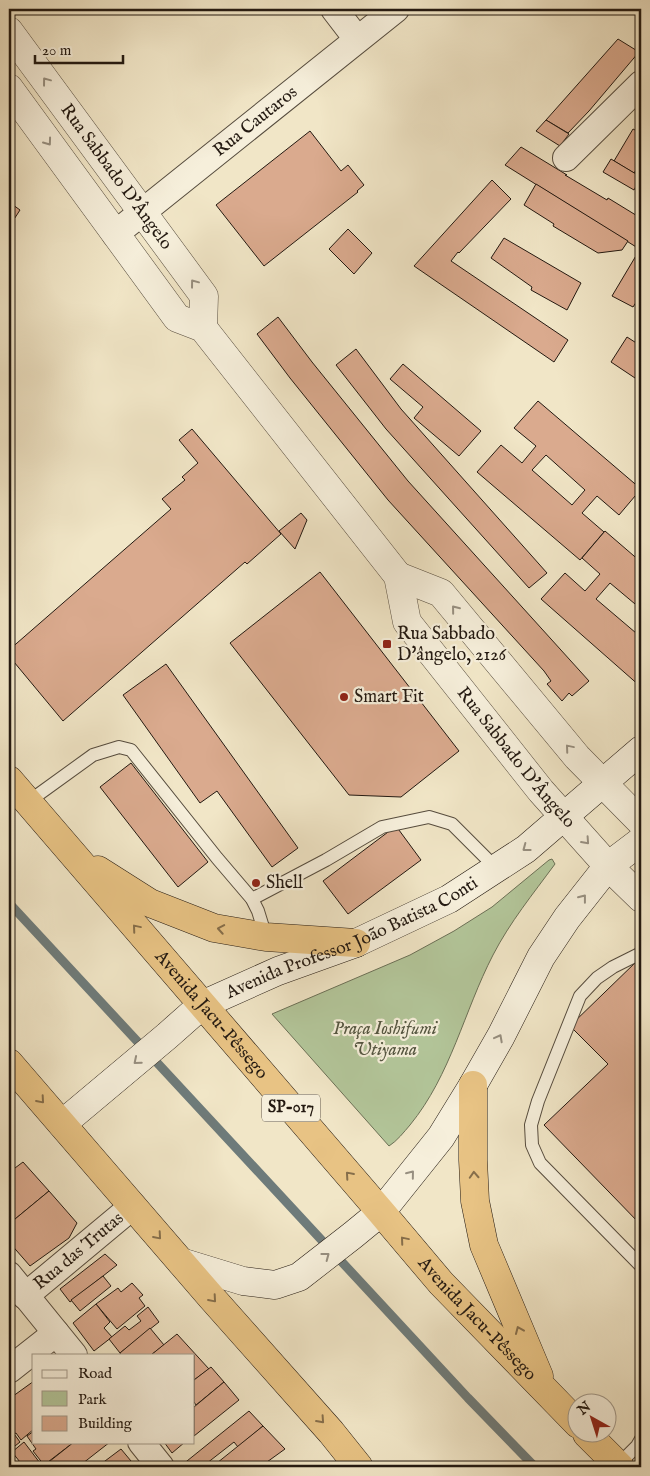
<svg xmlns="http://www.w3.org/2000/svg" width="650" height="1476" font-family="'IM FELL English',serif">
<rect width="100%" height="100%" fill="#f1e6c7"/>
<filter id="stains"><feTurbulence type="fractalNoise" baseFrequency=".004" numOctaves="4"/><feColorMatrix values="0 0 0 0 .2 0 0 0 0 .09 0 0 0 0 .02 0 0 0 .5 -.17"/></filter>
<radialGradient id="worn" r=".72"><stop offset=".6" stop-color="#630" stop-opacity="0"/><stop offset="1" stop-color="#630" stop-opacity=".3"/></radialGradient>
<path fill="#b3c69a" stroke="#6b7056" d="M552,859l3,5c-22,30 -45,58 -62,91 -29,56 -42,120 -83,170 -6,7 -13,16 -21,21l-117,-132 138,-59 44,-24 38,-24 57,-47z"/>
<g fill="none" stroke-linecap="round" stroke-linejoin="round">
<path stroke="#6e7b7a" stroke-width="9" d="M9,903l459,495 67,69"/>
</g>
<g fill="#daaa8e" stroke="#231911" fill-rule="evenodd">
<path d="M618,39l21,13 -50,59 -21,22 -22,-13z"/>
<path d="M546,120l23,14 -9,12 -24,-15z"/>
<path d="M633,129l8,4v29l-7,11 -20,-12z"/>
<path d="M310,131l31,40 7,-6 16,20 -7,6 1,1 -94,74 -48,-61z"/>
<path d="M521,147l46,28h-2l42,25 1,-2 31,19 -1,2 3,2v29l-136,-85z"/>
<path d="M611,159l30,18 -7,13 -31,-18z"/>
<path d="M492,180l19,19 -52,54 -1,-1 -7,9 117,79 -14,22 -140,-96z"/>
<path d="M536,184l92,57 -6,9 -24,3 -45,-27 1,-2 -30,-19z"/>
<path d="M9,202l11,8 -11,17z"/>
<path d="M348,229l24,24 -18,21 -25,-25z"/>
<path d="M504,238l77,45 -14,27 -36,-20 1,-3 -41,-29z"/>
<path d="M640,249l1,1v45l-8,12 -21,-11z"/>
<path d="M278,317l34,45 96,119 181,200 -17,15 -3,-3 -7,8 -15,-17 4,-3 -7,-10 -156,-171 -98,-122 -33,-44z"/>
<path d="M627,337l14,9v36l-30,-20z"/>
<path d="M356,349l45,60 146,164 -18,15 -143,-159 -50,-64z"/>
<path d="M403,364l78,67 -22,25 -45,-38 9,-11 -33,-28z"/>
<path d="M538,401l103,88 -22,26 -22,-19 -15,17 22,19 -24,28 -103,-88 24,-27 21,18 14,-17 -22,-18zM546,455l39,35 -13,15 -40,-35z"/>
<path d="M192,429l89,105 -34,30 -2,-2 -182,159 -54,-65v-6l162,-141 -9,-10 23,-19 -3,-3 16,-14 -19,-23z"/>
<path d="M301,513l6,7 -12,29 -16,-18z"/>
<path d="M605,531l36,31v47l-31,-26 -14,16 40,34 5,-6v60l-100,-88 24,-26 20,18 15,-17 -18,-16z"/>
<path d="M320,572l139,179 -58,46 -52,-2 -119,-152z"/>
<path d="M166,664l132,184 -26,19 -55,-76 -17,12 -77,-108z"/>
<path d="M131,763l77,99 -30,25 -78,-100z"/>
<path d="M396,826l25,34 -73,54 -25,-33z"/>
<path d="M638,960l3,3v262l-97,-100 64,-61 -38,-38z"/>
<path d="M23,1162l26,29 -40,33v-44l6,-5 -4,-4z"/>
<path d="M49,1191l28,32 -8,15 -39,28 -21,-24v-18z"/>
<path d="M105,1254l12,11 -47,37 -10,-13z"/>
<path d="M103,1276l8,10 -31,25 -9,-11z"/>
<path d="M132,1283l11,12 -4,3 6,8 -28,23 -21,-25 22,-16 3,4z"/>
<path d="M96,1304l14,18 -6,6 8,9 -18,14 -21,-28z"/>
<path d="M148,1307l11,15 -39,31 -11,-14 16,-13 4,4 12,-9 -4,-5z"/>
<path d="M150,1328l14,17 -13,10h-30l-1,-2z"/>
<path d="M177,1334l32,35 -15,11v-25h-43z"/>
<path d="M211,1367l13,15 -28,23 -2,-3v-22z"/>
<path d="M34,1381v48l-13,11 -5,-7 -2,1 -5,-7v-28z"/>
<path d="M224,1382l15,18 -45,36v-29z"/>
<path d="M249,1411l14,15 -25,21 -4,-5 -32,25h-19l-1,-2z"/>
<path d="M263,1426l22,23 -25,18h-48z"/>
<path d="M9,1427l11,15 -10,8 -1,-2z"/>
<path d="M34,1431v11h40l-30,23 -11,-14 3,-2 -9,-13z"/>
<path d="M24,1442l19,25h-19l-12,-15z"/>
<path d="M74,1442h36l-32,25h-9l-1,-2 -3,2h-18l-2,-2z"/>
<path d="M164,1442h21l-13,11z"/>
<path d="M121,1449l15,18h-39z"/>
</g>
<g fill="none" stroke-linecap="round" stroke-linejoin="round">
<g stroke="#564c3e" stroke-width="14">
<g id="service">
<path d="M28,802l65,-47 26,-8 12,3 86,108 35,41 6,12 8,26"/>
<path d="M252,899l74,-39 56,-33 47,-10 23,7 44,44"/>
<path d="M641,955l-2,-1 -26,13 -16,11 -17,18 -42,105 -7,24 1,20 8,18 101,103"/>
<path d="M618,1465l19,-19 4,-7"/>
</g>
</g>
<g stroke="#564c3e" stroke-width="28">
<g id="minor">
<path d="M334,9l23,30"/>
<path d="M566,158l75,-74"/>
<path id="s1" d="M115,234l281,-225"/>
<path d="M9,1275l65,80"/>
<path id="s2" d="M25,1296l108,-90"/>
<path d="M9,1370l47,-37"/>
<path d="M141,1442l20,25"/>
</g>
</g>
<g stroke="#564c3e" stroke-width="29">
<g id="tertiary">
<path id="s3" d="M9,31l195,265 -1,32"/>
<path id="s4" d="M9,88l168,230 26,10 195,248 9,46 134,169 67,75 33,32"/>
<path d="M398,576l43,17 136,164 64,65"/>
</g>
</g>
<g stroke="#231911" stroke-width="29">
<g id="secondary">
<path id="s5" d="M62,1124l105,-88 35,-31 76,-34 78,-28 93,-44 77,-50 115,-99"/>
<path d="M181,1262l62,19 32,4 24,-8 54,-42 28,-23 60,-75 32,-52 28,-49 40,-79 26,-39 41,-52 33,-25"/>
</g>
</g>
<g stroke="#231911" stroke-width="29">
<g id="trunk">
<path id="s6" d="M9,780l372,432 60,71 137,141"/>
<path d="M98,870l52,33 64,25 52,9 90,6"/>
<path d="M9,1063l202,234 120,135 28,35"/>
<path d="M473,1085v75l2,41 9,44 55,131"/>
<path d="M587,1434l33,33"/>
</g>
</g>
<use href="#service" stroke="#f6efdb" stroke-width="12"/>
<use href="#minor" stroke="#f6efdb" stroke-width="26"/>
<use href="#tertiary" stroke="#f6efdb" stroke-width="28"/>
<use href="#secondary" stroke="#f6efdb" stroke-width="28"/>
<use href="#trunk" stroke="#e8c384" stroke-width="28"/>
</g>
<defs><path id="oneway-chevron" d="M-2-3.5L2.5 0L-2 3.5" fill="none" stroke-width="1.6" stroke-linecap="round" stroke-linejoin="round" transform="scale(1.25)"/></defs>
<g stroke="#978f80">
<use href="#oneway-chevron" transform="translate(46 81) rotate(-127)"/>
<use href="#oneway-chevron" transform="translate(48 142) rotate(54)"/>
<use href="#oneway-chevron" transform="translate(194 283) rotate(-127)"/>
<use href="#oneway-chevron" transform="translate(455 609) rotate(-129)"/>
<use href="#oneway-chevron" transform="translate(569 748) rotate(-130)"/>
<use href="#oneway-chevron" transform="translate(586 841) rotate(48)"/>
<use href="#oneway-chevron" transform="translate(526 848) rotate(143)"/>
<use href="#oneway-chevron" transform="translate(583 898) rotate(-52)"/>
<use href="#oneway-chevron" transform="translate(499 1038) rotate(-62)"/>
<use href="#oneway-chevron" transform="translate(137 1061) rotate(140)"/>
<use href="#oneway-chevron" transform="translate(411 1174) rotate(-51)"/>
<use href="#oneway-chevron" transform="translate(326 1256) rotate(-37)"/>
</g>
<g stroke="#866e4a">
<use href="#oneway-chevron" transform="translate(136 928) rotate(-130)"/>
<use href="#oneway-chevron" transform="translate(221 929) rotate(-170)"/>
<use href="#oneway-chevron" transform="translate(41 1100) rotate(49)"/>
<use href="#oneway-chevron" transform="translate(349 1175) rotate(-131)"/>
<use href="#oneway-chevron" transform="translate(474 1175) rotate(-93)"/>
<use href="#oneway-chevron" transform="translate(158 1236) rotate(49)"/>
<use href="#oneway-chevron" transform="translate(404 1240) rotate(-130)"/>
<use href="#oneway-chevron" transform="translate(213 1299) rotate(49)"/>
<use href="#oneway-chevron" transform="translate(519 1330) rotate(-113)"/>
<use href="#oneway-chevron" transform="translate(321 1420) rotate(48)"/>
</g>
<g fill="#8f2418" stroke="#f6efdb" stroke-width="2">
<rect x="382" y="639" width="10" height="10" rx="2.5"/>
<circle cx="344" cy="697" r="5"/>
<circle cx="256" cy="883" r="5"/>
</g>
<g text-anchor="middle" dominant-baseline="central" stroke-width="4.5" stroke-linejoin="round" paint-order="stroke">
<rect fill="#f6efdb" stroke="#62594e" stroke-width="1" x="262" y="1094.5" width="58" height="27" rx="4"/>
<g font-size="16" font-weight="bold" fill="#231911">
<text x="291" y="1108">SP-017</text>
</g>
<g font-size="18" fill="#231911" stroke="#f6efdb">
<text stroke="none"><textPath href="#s1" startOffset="180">Rua Cautaros</textPath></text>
<text stroke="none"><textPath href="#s3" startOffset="181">Rua Sabbado D'Ângelo</textPath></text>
<text stroke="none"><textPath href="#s4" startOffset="849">Rua Sabbado D'Ângelo</textPath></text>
<text stroke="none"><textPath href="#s5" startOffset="348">Avenida Professor João Batista Conti</textPath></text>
<text stroke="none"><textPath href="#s6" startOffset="310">Avenida Jacu-Pêssego</textPath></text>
<text stroke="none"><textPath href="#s2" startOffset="70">Rua das Trutas</textPath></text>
<text stroke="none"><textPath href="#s6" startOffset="714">Avenida Jacu-Pêssego</textPath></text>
</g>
<g font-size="18" fill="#231911" stroke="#f6efdb" text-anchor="start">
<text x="397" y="634">Rua Sabbado<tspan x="397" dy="21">D'ângelo, 2126</tspan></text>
<text x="354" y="697">Smart Fit</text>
<text x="266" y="883">Shell</text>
</g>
<g font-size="18" font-style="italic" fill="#555641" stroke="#f6efdb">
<text x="385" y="1029">Praça Ioshifumi<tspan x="385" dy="21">Utiyama</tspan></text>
</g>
</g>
<rect width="650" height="1476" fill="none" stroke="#f1e6c7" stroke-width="30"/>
<rect x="10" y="10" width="630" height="1456" fill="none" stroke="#231911" stroke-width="2.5"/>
<rect x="15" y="15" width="620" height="1446" fill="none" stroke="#231911"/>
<rect x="32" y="1354" width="162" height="90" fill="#f6efdb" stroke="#a2998a"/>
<rect x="42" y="1370" width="25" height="8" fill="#f6efdb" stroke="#a2998a"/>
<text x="78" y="1378" font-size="15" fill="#231911">Road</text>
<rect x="42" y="1391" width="25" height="15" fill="#b3c69a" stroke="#a2998a"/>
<text x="78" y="1404" font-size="15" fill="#231911">Park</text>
<rect x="42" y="1416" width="25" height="15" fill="#daaa8e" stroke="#a2998a"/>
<text x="78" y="1428" font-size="15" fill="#231911">Building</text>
<g transform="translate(592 1418) rotate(321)"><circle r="24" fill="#f6efdb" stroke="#a2998a"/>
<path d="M0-4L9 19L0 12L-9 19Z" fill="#8f2418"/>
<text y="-8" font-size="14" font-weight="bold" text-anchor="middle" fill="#231911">N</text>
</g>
<path d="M35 55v8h88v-8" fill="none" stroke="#231911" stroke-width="2.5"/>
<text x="42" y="55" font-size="15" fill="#231911" stroke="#f6efdb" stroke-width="4" paint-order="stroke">20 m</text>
<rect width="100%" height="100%" filter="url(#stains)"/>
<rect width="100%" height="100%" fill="url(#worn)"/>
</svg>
